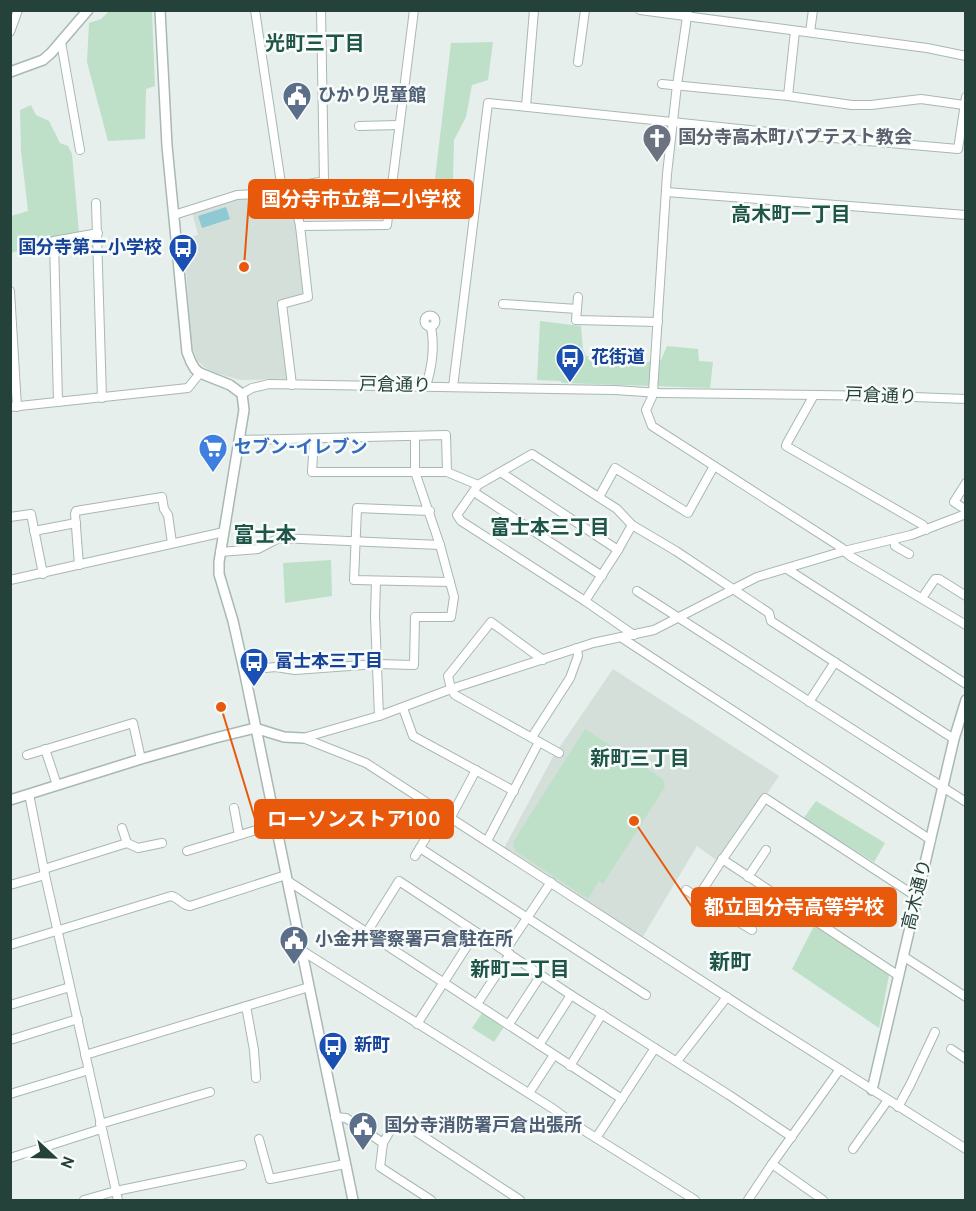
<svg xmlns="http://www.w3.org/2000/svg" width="976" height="1211" font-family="Overpass,'Noto Sans JP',sans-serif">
<rect width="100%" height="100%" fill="#e6efeb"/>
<g fill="#d4dfda">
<path d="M291,193l14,101 -27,7 9,78 -47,1 -27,-8 -9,-5 -7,-7 -6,-17 -7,-104 14,-4 -6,-23 46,-13z"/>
<path d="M613,669l166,107 -59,87 -23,-17 -55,92 -138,-90 50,-93z"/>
</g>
<g fill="#bfe0c8">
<path d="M110,10l42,1 3,75 -9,3 -1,50 -37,2 -21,-79 2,-39 12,-4z"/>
<path d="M493,42l-5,38 -16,5 -6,32 -12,23 -1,40 -7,16 -6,8h-8l19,-161z"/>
<path d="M31,105l5,10 13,6 11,22 8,3 4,8 7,79 -68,20v-37l17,-5 -7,-60 -1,-41z"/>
<path d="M540,321l41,5 2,23 3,7 62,6 13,-2 6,-14 31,3 1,12 14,1 -3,26 -148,-5 -1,-2 -24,-1z"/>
<path d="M331,560l1,36 -47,7 -2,-40z"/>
<path d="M585,729l78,50 2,8 -62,97 -4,-3 -11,18 -73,-48 -2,-9z"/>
<path d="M816,801l69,42 -11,19 -71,-43z"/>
<path d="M815,924l75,46 -11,58 -87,-59z"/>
<path d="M484,1010l22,14 -12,18 -22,-14z"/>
</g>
<path fill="#8ec9d4" d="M226,207l4,12 -28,9 -4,-12z"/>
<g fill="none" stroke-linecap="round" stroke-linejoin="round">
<g stroke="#a8b8b2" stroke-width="10">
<g id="minor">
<path d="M255,10l27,180"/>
<path d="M640,10l287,38 39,8"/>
<path d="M688,10l-11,75 -10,89 -14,218 -1,5 -6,13 6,16 190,122 2,3 6,5 116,69"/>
<path d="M10,32l8,-22"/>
<path d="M810,32l3,-22"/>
<path d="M61,42l19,108"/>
<path d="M578,62l7,-52"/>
<path d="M662,84l126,12 64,9h19l50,-6 43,6"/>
<path d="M788,96l7,-65"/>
<path d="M526,106l8,-96"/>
<path d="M359,126l40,-1"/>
<path d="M666,192l300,23"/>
<path d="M96,203l6,195"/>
<path d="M174,215l63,-20 20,-1 67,-13 -3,-171"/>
<path d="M300,226l87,-1 27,-215"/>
<path d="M10,291l7,116"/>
<path d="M578,297l-2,23 82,2"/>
<path d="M503,304l74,5"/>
<circle cx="430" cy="321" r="5.5"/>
<path d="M292,385l-10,-81 26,-7 -8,-71 -8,-39"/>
<path d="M426,386c6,-19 9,-39 5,-59"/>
<path d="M453,387l35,-284 300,31 170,15 8,-52"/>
<path d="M242,394l10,-6 17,-4 346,6 45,3 228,3 78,3"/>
<path d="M814,395l-27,48 -1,3 137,79 3,5"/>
<path d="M58,402l-4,-161 44,-8"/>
<path d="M10,407l178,-19 12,-15"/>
<path d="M314,439l-2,33h135l31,13"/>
<path d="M239,440l207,-5 1,37"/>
<path d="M502,473l116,77"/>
<path d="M966,483l-12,19 12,8"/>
<path d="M474,492l128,84"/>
<path d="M599,497l16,-29 73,45 26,-47"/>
<path d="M430,511l-73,-3 -3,72 96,2"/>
<path d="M10,517l21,-3 12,60"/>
<path d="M632,525l-14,25 -33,51 49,34"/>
<path d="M34,531l42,-8"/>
<path d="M894,539l1,7 14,8"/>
<path d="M220,552l38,-3 21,-11 161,7"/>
<path d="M79,565l-4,-51 1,-3 86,-14 2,12 4,6 4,28"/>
<path d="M787,569l179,115"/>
<path d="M10,580l214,-48"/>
<path d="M376,581l-1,35 4,100"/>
<path d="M637,591l329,211"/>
<path d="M922,598l13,-19h4l27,17"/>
<path d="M585,601l-124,-80 -4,-6 21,-30 54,-31 85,55 15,16 44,26 93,62 2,8 183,118"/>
<path d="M622,638l309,202"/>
<path d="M543,660l-52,-38 -43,54 3,13 4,6 104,58"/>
<path d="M244,670l32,-3 19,3 82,-6 37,1 1,-48h36l3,-20 -14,-52 -25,-73v-36"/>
<path d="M809,702l26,-40"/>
<path d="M403,708l10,28 101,55"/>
<path d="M532,737l38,-59 8,-22 -1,-8"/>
<path d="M303,738l63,25 390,253 210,133"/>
<path d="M303,738l76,-22 72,-27 142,-46 61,-13 103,-53 87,-26 67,-16 55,-21"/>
<path d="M45,749l12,36"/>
<path d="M27,755l106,-32 8,36"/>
<path d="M29,794l16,81 73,325"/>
<path d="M234,808l5,27"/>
<path d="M451,817l25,-47"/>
<path d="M122,828l5,15"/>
<path d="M487,841l52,-99"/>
<path d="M420,848l226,147"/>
<path d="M187,851l89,-27"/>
<path d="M415,856l27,-45"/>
<path d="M722,859l177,117"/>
<path d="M44,869l83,-26 11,5 24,-5"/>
<path d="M748,877l18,-27"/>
<path d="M288,881l334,218"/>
<path d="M10,885l35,-10"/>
<path d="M686,890l66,40"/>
<path d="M698,897l22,-34 45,-65 152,99"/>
<path d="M367,932l32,-51 172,114 158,100 63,42"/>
<path d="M10,945l161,-49c9,2 10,9 19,10l96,-31"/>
<path d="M301,950l251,158 25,18 118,74"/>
<path d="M505,951l46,-69"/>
<path d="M903,956l63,41"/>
<path d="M477,1004l33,-50"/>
<path d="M10,1005l60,-18"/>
<path d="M246,1006l8,44 2,28"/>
<path d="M417,1024l59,-92"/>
<path d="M509,1024l32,-49"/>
<path d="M10,1040l68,-21"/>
<path d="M539,1045l32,-50"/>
<path d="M951,1049l15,10"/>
<path d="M85,1055l224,-68"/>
<path d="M677,1061l50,-64"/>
<path d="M570,1066l32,-52"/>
<path d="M529,1093l25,-38"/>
<path d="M10,1094l79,-24"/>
<path d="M898,1107l12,-22 25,-53"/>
<path d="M335,1117l11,1 37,25 14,-24 123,81"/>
<path d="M100,1124l110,-32"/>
<path d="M596,1138l59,-90"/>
<path d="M259,1139l11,40 75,-15"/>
<path d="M383,1143l-3,24 51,33"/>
<path d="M853,1149l35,-49"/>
<path d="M10,1158l91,-29"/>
<path d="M772,1164l51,36"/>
<path d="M84,1200l32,-9 126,-26"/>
<path d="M748,1200l24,-36 68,-95"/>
</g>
</g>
<g stroke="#a8b8b2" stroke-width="12">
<g id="tertiary">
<path d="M160,10l7,136 20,206 4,10 4,7 5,4 30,12 12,9 2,16 -25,152v12l14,47 11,49 109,530"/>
<path d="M10,72l33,-12 8,-7 37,-43"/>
<path d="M10,800l131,-41 74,-21 40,-10 29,9 19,1"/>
<path d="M872,1090l82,-351 12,-39"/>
</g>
</g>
<use href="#minor" stroke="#fff" stroke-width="8"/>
<use href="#tertiary" stroke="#fff" stroke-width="9"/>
</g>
<defs>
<g id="civic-pin" transform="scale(1.5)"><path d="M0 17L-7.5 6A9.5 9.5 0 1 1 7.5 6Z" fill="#5c6f8a" stroke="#f7fbf9"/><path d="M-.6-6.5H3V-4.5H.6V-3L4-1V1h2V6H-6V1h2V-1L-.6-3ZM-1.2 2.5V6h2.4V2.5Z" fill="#fff"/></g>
<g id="church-pin" transform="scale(1.5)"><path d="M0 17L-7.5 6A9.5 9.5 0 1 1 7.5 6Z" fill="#6b7280" stroke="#f7fbf9"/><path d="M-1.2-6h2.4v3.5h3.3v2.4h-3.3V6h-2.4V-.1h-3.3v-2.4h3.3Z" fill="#fff"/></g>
<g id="bus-pin" transform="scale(1.5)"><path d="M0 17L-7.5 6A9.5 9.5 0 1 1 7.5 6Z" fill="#1a4fb4" stroke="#f7fbf9"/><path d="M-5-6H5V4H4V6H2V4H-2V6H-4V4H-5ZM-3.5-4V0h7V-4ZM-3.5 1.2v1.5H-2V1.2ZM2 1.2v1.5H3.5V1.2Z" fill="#fff"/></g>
<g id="supermarket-pin" transform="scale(1.5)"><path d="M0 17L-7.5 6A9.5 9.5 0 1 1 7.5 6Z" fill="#3f7fe0" stroke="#f7fbf9"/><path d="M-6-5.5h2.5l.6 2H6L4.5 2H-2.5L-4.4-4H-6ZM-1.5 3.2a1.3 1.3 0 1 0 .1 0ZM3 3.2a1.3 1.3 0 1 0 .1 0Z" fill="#fff"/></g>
</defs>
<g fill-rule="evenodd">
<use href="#civic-pin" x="297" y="96"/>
<use href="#church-pin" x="657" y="138"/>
<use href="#bus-pin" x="183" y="248"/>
<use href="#bus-pin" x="570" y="358"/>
<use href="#supermarket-pin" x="213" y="448"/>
<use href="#bus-pin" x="254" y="662"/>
<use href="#civic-pin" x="294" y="940"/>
<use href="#bus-pin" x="333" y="1046"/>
<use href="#civic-pin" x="363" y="1126"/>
</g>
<g text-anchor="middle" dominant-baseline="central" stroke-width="5" stroke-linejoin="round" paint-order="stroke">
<g font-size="18" font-weight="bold" fill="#4e5e75" stroke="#f7fbf9" text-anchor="start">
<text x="318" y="96">ひかり児童館</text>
<text x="315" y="940">小金井警察署戸倉駐在所</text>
<text x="384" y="1126">国分寺消防署戸倉出張所</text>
</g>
<g font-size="18" font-weight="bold" fill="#5b616d" stroke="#f7fbf9" text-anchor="start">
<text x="678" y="138">国分寺高木町バプテスト教会</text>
</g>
<g font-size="18" font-weight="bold" fill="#164399" stroke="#f7fbf9" text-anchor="start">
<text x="162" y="248" text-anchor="end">国分寺第二小学校</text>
<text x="591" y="358">花街道</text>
<text x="275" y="662">富士本三丁目</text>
<text x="354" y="1046">新町</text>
</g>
<g font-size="18" fill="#24423a" stroke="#f7fbf9">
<text transform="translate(395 386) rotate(1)">戸倉通り</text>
<text transform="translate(881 397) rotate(2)">戸倉通り</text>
<text transform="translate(918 895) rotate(-76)">高木通り</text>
</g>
<g font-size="18" font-weight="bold" fill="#366cbe" stroke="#f7fbf9" text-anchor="start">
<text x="234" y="448">セブン-イレブン</text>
</g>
<g font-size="20" font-weight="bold" fill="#1f5548" stroke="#f7fbf9">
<text x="315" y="45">光町三丁目</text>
<text x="791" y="216">高木町一丁目</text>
<text x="550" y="529">富士本三丁目</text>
<text x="640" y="760">新町三丁目</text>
<text x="520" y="971">新町二丁目</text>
</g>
<g font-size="21" font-weight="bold" fill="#1f5548" stroke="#f7fbf9">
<text x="265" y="536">富士本</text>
<text x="730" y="963">新町</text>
</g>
</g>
<path fill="none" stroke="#e8590c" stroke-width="2" d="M244 267L249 199M221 707L255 819M634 821L692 907"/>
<g fill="#e8590c" stroke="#f7fbf9" stroke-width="2">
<circle cx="244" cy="267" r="6"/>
<circle cx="221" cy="707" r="6"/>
<circle cx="634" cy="821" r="6"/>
</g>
<g fill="#e8590c" stroke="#e8590c" stroke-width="2">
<rect x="249" y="180" width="224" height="38" rx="6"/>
<rect x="255" y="800" width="198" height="38" rx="6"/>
<rect x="692" y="888" width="204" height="38" rx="6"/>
</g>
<g font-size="20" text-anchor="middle" font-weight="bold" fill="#fff">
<text x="361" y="206">国分寺市立第二小学校</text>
<text x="354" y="826">ローソンストア100</text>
<text x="794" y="914">都立国分寺高等学校</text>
</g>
<rect width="976" height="1211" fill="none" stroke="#24423a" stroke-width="24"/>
<g transform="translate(54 1157) rotate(112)" stroke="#f7fbf9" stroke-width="4.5" paint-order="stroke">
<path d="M0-4.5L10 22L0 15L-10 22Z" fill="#24423a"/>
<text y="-9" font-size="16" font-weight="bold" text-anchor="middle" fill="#24423a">N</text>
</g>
</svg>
